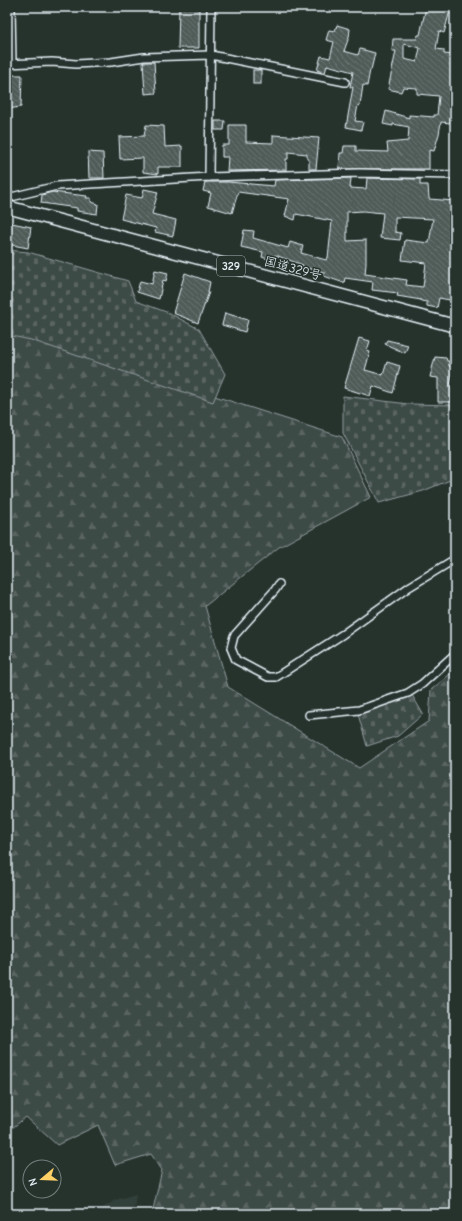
<svg xmlns="http://www.w3.org/2000/svg" width="462" height="1221" font-family="'Comic Neue','Klee One',sans-serif">
<defs>
<pattern id="forest-firs" width="22" height="20" patternUnits="userSpaceOnUse"><rect width="22" height="20" fill="#3e4b47"/><path d="M5 1l3.5 6h-7zM16 11l3.5 6h-7z" fill="#5a6562"/></pattern>
<pattern id="cemetery-stones" width="16" height="16" patternUnits="userSpaceOnUse"><rect width="16" height="16" fill="#3e4b47"/><path d="M2 7V4a2 2 0 0 1 4 0v3zM10 15v-3a2 2 0 0 1 4 0v3z" fill="#5a6562"/></pattern>
<pattern id="building-back-hatch" width="6" height="6" patternUnits="userSpaceOnUse"><rect width="6" height="6" fill="#505c59"/><path d="M-1 5l2 2M0 0l6 6M5-1l2 2" fill="none" stroke="#697472"/></pattern>
</defs>
<rect width="100%" height="100%" fill="#26332d"/>
<filter id="ink" filterUnits="userSpaceOnUse"><feTurbulence type="fractalNoise" baseFrequency=".025" numOctaves="2"/><feDisplacementMap in="SourceGraphic" scale="8" xChannelSelector="R" yChannelSelector="G"/><feConvolveMatrix kernelMatrix="1 2 1 2 8 2 1 2 1" color-interpolation-filters="sRGB"/></filter>
<g filter="url(#ink)">
<path fill="#333f3a" d="M136,1194l-2,15 5,4 -1,1h-44l21,-14z"/>
<path fill="url(#forest-firs)" stroke="#939ea0" d="M7,331l18,4 317,102 29,60 -92,50 -74,59 23,81 131,81 70,-47 2,-31 24,-20v90l-1,3h1v451h-303l10,-44 -11,-16 -36,11 -17,-40 -41,20 -31,-28 -19,15z"/>
<g fill="url(#cemetery-stones)" stroke="#939ea0">
<path d="M7,250l21,2 100,29 8,20 33,12 30,16 26,45 -12,28 -182,-62 -24,-5z"/>
<path d="M343,396l65,8 47,1v73l-32,13 -44,12 -36,-70z"/>
<path d="M412,695l11,19 -25,22 -31,10 -9,-32z"/>
</g>
<g fill="url(#building-back-hatch)" stroke="#e8f1f8" fill-rule="evenodd">
<path d="M179,7h20v41h-21z"/>
<path d="M426,7h25l-7,26 -5,-2 -3,18 8,1v4l11,1v31l-5,37 -9,-1 -2,12 -5,17 -5,-1v19h-90l1,-16h3l1,-7h12v5l32,1 -1,-9 21,-2 1,-14 -16,-3v2l-10,-2 3,-13 23,7v-3l25,2v-2h3l2,-19 -22,-2v-6l-14,-1 -2,5 -13,-3 8,-38h-4l1,-12h24l1,-4h2zM404,44l16,4 -3,14 -13,-3z"/>
<path d="M337,25l13,4 -1,8 -5,14 14,4 2,-6 15,4 -4,17h-1l-3,16 -4,-1 -3,21 -2,-1 -3,16 8,1 -2,8 -15,-3 7,-40h-3l3,-15 -26,-7 -2,8 -8,-3 4,-14 9,2 4,-16 -8,-2 3,-10 6,1z"/>
<path d="M143,62h11l2,31 -11,1z"/>
<rect x="253" y="70" width="8" height="14"/>
<path d="M10,75h12l-1,32 -14,2v-23h3z"/>
<path d="M215,121h10l-1,9h-9z"/>
<path d="M146,125l18,1 1,21 17,-1v21h-24v7l-15,-2v-14l-23,1 -1,-22 25,-1z"/>
<path d="M229,125h17v17l27,1v-8l46,3 -3,31h-7v-9l-2,-1v-5l-19,-2v7h-2v11l-59,1 1,-14h-6v-12h7z"/>
<path d="M88,152l15,1 1,25h-15z"/>
<path d="M351,178l-1,10 16,1 1,-11 53,1v6h8l1,14 26,2v100l-16,-3 -2,10 -10,-2v-4l-6,-1v-1l-24,-4 1,-3 -26,-3 1,-8 -28,-4 -1,5 -20,-7v-4l-22,-5 1,-2 -28,-10 -1,6 -12,-4 1,-5 -22,-5 3,-17 10,1 -1,7 35,10 2,-6 13,4 -2,7 25,7 1,-2h1l4,-37 -36,-7 -1,6 -10,-4 4,-17 -51,-7 -6,21 -24,-7 3,-13 -8,-2 2,-9h23l46,4 1,-6zM363,211l20,2 -3,25 20,2 1,-7 -6,-1v-15l38,2 -4,24 -24,-3 -3,20 24,3 -3,24 -17,-2 1,-5 -42,-6 1,-10v-24l-19,1v-29z"/>
<path d="M144,189l14,3 -6,22 24,6 -3,16 -18,-4 1,-4 -35,-9 5,-24 16,3z"/>
<path d="M52,192l35,4 -1,2h5v4l7,2 -1,10 -20,-3v-3l-36,-5 1,-8z"/>
<path d="M7,222l24,5 -3,21 -21,-4z"/>
<path d="M155,270l13,3 -2,8 -3,-1 -4,19 -22,-7 3,-11 12,3z"/>
<path d="M185,273l25,9 -2,10h1l-11,31 -25,-10z"/>
<path d="M225,313l23,7 -3,12 -23,-7z"/>
<path d="M359,338l11,3 -3,10 3,1 -5,18 18,5 4,-13 13,4 -7,27 -20,-7 -3,10 -26,-8z"/>
<path d="M387,340l21,5 -3,8 -20,-9z"/>
<path d="M435,357l11,1 1,3h2v5l4,1 -3,19h2v16h-14v-24l-8,-1z"/>
</g>
<g fill="none" stroke-linecap="round" stroke-linejoin="round">
<g stroke="#e8f1f8" stroke-width="10">
<g id="minor">
<path d="M11,7l1,56"/>
<path d="M7,64l45,-2 24,2 35,-2 33,-5 67,-2 134,27"/>
<path d="M209,177l2,-170"/>
<path d="M7,198l50,-12 152,-9 151,-4 95,2"/>
<path d="M279,584l-4,6 -41,46 -3,12 5,12 32,17h8l67,-43 66,-47 46,-28"/>
<path d="M309,715l50,-5 49,-17 14,-9 33,-30"/>
</g>
</g>
<g stroke="#e8f1f8" stroke-width="15">
<path id="trunk" d="M7,207l448,119"/>
</g>
<use href="#minor" stroke="#26332d" stroke-width="7"/>
<use href="#trunk" stroke="#26332d" stroke-width="12"/>
</g>
</g>
<g text-anchor="middle" dominant-baseline="central" stroke-width="3" stroke-linejoin="round" paint-order="stroke">
<rect fill="#26332d" stroke="#aeb8bb" stroke-width="1" x="217" y="256" width="28" height="20" rx="3"/>
<g font-size="12" font-weight="bold" fill="#e8f1f8">
<text x="231" y="266">329</text>
</g>
<g font-size="13" fill="#e8f1f8" stroke="#26332d">
<text transform="translate(293 268) rotate(15)">国道329号</text>
</g>
</g>
<rect width="462" height="1221" fill="none" stroke="#26332d" stroke-width="24"/>
<rect x="12" y="12" width="438" height="1197" fill="none" stroke="#e8f1f8" stroke-width="1.5" filter="url(#ink)"/>
<g transform="translate(42 1179) rotate(251)"><circle r="19" fill="#26332d" stroke="#747f7e"/>
<path d="M0-3L7 15L0 10L-7 15Z" fill="#ffd166"/>
<text y="-6" font-size="11" font-weight="bold" text-anchor="middle" fill="#e8f1f8">N</text>
</g>
</svg>
